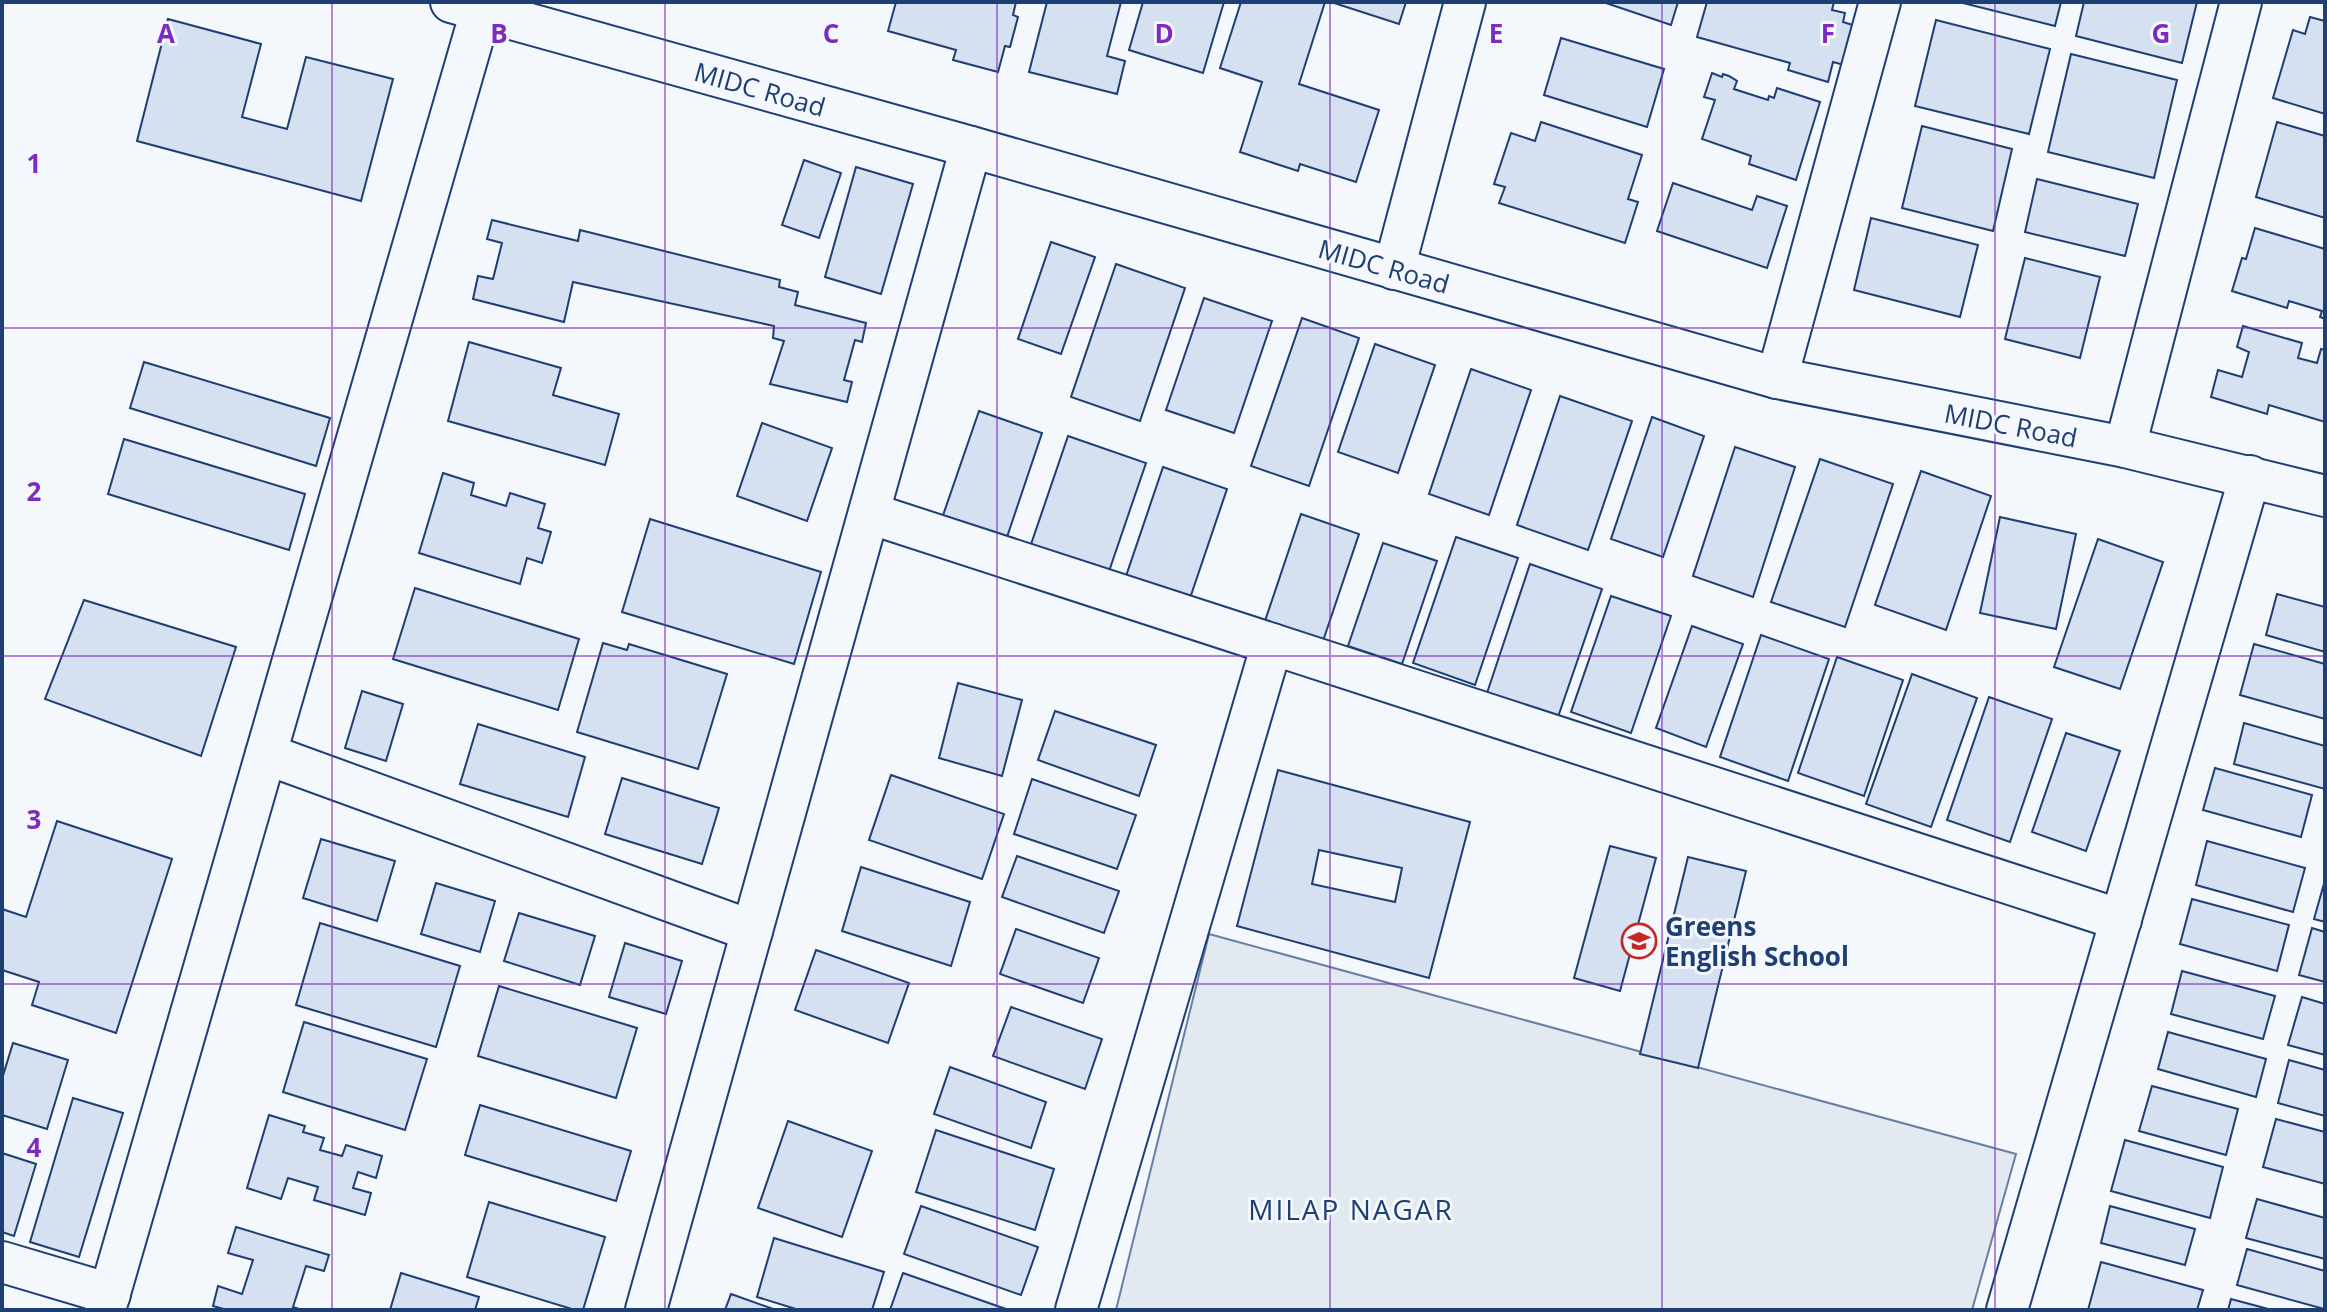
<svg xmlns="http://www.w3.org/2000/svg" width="2327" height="1312" font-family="'Open Sans',sans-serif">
<rect width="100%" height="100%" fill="#f4f7fb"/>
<path fill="#e3e9f0" stroke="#687fa3" stroke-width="2" d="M1209,934l807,220 -44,156h-856z"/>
<g fill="#d5e0f0" stroke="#1d3f73" stroke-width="2" fill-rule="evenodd">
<path d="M896,2h120l-3,13 5,2 -8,30 -5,-1 -7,26 -45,-12 3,-10 -68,-19z"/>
<path d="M1047,2h74l-14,54 18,5 -8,33 -88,-22z"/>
<path d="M1143,2h81l-21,71 -74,-23z"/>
<path d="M1241,2h84l-26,82 80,26 -23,72 -56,-18 -2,7 -58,-19 22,-70 -42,-14z"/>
<path d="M1331,2h75l-7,22z"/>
<path d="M1603,2h75l-7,23z"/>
<path d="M1707,2h127l-2,8 13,3 -2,9 16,5 -11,39 -15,-4 -5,20 -40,-12 2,-7 -93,-26z"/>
<path d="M1959,2h102l-6,24z"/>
<path d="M2084,2h113l-15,61 -106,-27z"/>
<path d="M2310,17l15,4v93l-52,-16 20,-68 12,4z"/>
<path d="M168,19l93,25 -19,73 45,12 19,-72 87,22 -32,122 -224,-60z"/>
<path d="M1936,20l114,29 -21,85 -114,-28z"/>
<path d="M1561,38l103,31 -17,58 -103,-32z"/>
<path d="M2071,54l106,26 -23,98 -106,-26z"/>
<path d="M1712,73l10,4 1,-3 6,2 8,5 -3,8 34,11 1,-4 5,2 3,-10 43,14 -24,78 -47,-16 2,-8 -49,-17 13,-39 -11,-3z"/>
<path d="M1541,122l101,33 -14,44 10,3 -13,41 -126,-40 6,-16 -11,-3 17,-51 24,8z"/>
<path d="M2277,122l48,14v82l-69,-21z"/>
<path d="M1922,126l90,23 -19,82 -91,-23z"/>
<path d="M804,160l37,13 -22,65 -37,-13z"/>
<path d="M856,167l57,17 -32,110 -56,-17z"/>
<path d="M2037,179l101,25 -13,52 -100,-24z"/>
<path d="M1673,183l79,27 5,-14 30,10 -20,62 -110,-37z"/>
<path d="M1871,218l107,27 -18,72 -106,-27z"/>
<path d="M492,220l86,21 2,-11 200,50 -1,7 19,5 -3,13 71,18 -4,19 -7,-2 -11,40 8,2 -5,20 -77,-18 14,-43 -11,-3 1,-12 -201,-44 -9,40 -91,-23 5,-23 15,3 9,-36 -15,-4z"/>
<path d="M2255,228l70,21v70l-5,-2 2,-6 -33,-10 -2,7 -55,-17 10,-33 4,1z"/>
<path d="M1051,242l44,15 -34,97 -43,-15z"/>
<path d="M2025,258l75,19 -20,81 -75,-19z"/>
<path d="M1116,264l69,24 -45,133 -69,-24z"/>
<path d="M1204,298l68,23 -38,112 -68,-23z"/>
<path d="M1302,318l57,20 -50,148 -58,-20z"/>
<path d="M2243,326l59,17 -4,15 19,5 4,-14 4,1v72l-56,-17 -2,9 -56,-17 7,-27 24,7 7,-25 -12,-5z"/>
<path d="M469,342l92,26 -8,27 66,19 -14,51 -157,-44z"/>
<path d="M1375,344l60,21 -37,108 -60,-21z"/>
<path d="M144,362l186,56 -14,48 -186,-58z"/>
<path d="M1471,369l60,21 -42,125 -60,-21z"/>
<path d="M1560,396l72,25 -44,129 -71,-25z"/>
<path d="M979,411l63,22 -38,113 -64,-22z"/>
<path d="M1652,417l52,19 -41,121 -52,-18z"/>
<path d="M762,423l70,25 -25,73 -70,-25z"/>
<path d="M1068,436l78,27 -41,120 -78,-27z"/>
<path d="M124,439l181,55 -16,56 -181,-56z"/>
<path d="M1735,447l60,20 -42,130 -60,-21z"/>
<path d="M1820,459l73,25 -48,143 -74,-25z"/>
<path d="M1163,467l64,22 -41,121 -64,-22z"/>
<path d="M1921,471l70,25 -45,134 -71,-25z"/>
<path d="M443,473l31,10 -3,12 35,11 4,-13 35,11 -7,24 13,4 -9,31 -15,-5 -7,26 -101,-31z"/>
<path d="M1301,514l58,20 -36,107 -58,-20z"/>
<path d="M2000,517l76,17 -20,95 -76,-16z"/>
<path d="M650,519l171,53 -27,92 -172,-52z"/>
<path d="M1456,537l62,21 -43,127 -62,-22z"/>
<path d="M2098,539l65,23 -43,127 -66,-22z"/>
<path d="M1383,543l54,18 -35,103 -54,-18z"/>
<path d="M1530,564l72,25 -44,128 -71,-24z"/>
<path d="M415,588l164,51 -21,71 -165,-51z"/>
<path d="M2277,594l48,13v45l-59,-17z"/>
<path d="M1611,596l60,20 -40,117 -60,-21z"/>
<path d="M84,600l152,47 -35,109 -156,-57z"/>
<path d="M1692,626l51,18 -37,103 -50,-19z"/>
<path d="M1761,635l68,24 -41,122 -68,-24z"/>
<path d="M603,643l24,7 2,-6 98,30 -29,95 -121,-37z"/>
<path d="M2254,644l71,20v55l-85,-24z"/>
<path d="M1837,657l66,23 -39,116 -66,-23z"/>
<path d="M1912,674l65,24 -46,129 -65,-23z"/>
<path d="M958,683l64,17 -20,76 -63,-18z"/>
<path d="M362,691l41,13 -17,57 -41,-13z"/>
<path d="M1989,697l63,22 -42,123 -63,-22z"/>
<path d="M1055,711l101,34 -17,51 -101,-36z"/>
<path d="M2244,723l81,23v43l-91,-25z"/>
<path d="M478,724l107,33 -17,60 -108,-33z"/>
<path d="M2066,733l54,18 -34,100 -54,-19z"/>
<path d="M2215,768l97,27 -11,42 -98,-27z"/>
<path d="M1278,770l192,52 -41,156 -192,-52zM1319,850l83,18 -7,34 -83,-18z"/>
<path d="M891,775l113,39 -22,65 -113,-39z"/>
<path d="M622,778l97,30 -17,56 -97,-30z"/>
<path d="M1032,779l104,36 -19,54 -103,-35z"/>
<path d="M57,821l115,38 -56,174 -84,-28 7,-23 -37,-12v-61l24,8z"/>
<path d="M321,839l74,22 -18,60 -74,-23z"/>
<path d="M2207,841l98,27 -12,44 -97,-27z"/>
<path d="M1610,846l46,12 -36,133 -46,-13z"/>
<path d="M1017,856l102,35 -15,42 -102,-36z"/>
<path d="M1688,857l58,14 -48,197 -58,-14z"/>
<path d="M861,867l109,35 -19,64 -109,-35z"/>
<path d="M2325,880v42l-11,-3z"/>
<path d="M436,883l59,18 -15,51 -59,-18z"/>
<path d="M2192,899l97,26 -12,46 -97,-27z"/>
<path d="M519,913l76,23 -15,49 -76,-24z"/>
<path d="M320,923l140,43 -24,81 -140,-42z"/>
<path d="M2312,928l13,4v50l-26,-7z"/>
<path d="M1016,929l83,29 -16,45 -83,-29z"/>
<path d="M625,943l57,18 -16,53 -57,-17z"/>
<path d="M816,950l93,33 -21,60 -93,-33z"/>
<path d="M2182,971l93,25 -12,43 -92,-25z"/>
<path d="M499,986l138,42 -21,70 -138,-42z"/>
<path d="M2302,997l23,7v51l-37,-10z"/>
<path d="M1011,1007l91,32 -17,50 -92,-33z"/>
<path d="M304,1022l123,37 -22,71 -122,-38z"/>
<path d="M2168,1032l98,27 -10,38 -98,-28z"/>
<path d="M13,1043l55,17 -21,69 -45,-14v-36z"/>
<path d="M2289,1060l36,10v46l-47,-13z"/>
<path d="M950,1067l96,35 -15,46 -97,-34z"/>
<path d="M2152,1086l86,23 -12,46 -87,-24z"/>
<path d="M73,1098l50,15 -44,144 -49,-15z"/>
<path d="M480,1105l151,46 -15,50 -151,-46z"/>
<path d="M269,1115l36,11 -2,6 21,6 -4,12 22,6 4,-11 36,11 -6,22 -18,-6 -5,16 18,5 -6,22 -51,-15 4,-13 -30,-9 -7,21 -34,-11z"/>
<path d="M2276,1119l49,13v52l-62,-17z"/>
<path d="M788,1121l84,30 -30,86 -84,-29z"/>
<path d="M936,1130l118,39 -19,61 -119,-38z"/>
<path d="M2125,1140l98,27 -13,51 -99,-27z"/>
<path d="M2,1153l34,11 -22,72 -12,-4z"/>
<path d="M2257,1199l68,19v41l-79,-21z"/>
<path d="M489,1202l116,35 -22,73h-8l-108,-33z"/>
<path d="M921,1206l117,41 -17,48 -117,-41z"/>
<path d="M2110,1206l85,23 -10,36 -84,-22z"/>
<path d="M236,1227l93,28 -5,16 -18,-5 -13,41 9,3h-75l-14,-4 5,-20 24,8 11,-34 -25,-7z"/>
<path d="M774,1238l110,34 -12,38h-73l-42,-13z"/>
<path d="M2247,1249l78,22 -1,38 -87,-24z"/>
<path d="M2101,1262l102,28 -6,20h-109z"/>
<path d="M401,1273l78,24 -4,13h-85z"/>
<path d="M903,1273l103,36v1h-116z"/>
<path d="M731,1294l45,16h-51z"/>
<path d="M2231,1299l41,11h-44z"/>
</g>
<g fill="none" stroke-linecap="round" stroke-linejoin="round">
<g stroke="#1d3f73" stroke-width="44">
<g id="minor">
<path d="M451,2l520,145 806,231 348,69 200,49"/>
<path d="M1394,269l71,-267"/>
<path d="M1777,378l103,-376"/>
<path d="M2125,447l116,-445"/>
<path d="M869,513l1252,407"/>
<path d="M266,754l486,177"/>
<path d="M2,1262l108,32"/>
<path d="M105,1310l376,-1299"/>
<path d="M646,1310l325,-1163"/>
<path d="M1076,1310l196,-666"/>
<path d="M2007,1310l243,-834"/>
</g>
</g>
<use href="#minor" stroke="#f4f7fb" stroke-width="40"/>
</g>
<path fill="none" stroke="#7b2cbf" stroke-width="2" stroke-opacity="0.55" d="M332,2v1308M665,2v1308M997,2v1308M1330,2v1308M1662,2v1308M1995,2v1308M2,328h2323M2,656h2323M2,984h2323"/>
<defs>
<g id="school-ring" transform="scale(1.8)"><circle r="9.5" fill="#f4f7fb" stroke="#c62828" stroke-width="1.5"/><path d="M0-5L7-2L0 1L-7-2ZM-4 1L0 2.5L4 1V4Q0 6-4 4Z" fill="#c62828"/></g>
</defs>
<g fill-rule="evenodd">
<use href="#school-ring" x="1639" y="941"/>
</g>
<g text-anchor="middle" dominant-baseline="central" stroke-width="6" stroke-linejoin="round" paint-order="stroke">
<g font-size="26" fill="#1d3f73" stroke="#f4f7fb">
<text transform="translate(760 89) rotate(16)">MIDC Road</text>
<text transform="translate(1384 266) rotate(16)">MIDC Road</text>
<text transform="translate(2011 425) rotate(11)">MIDC Road</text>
</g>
<g font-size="26" font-weight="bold" fill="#1d3f73" stroke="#f4f7fb" text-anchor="start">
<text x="1665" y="926">Greens<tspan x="1665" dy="30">English School</tspan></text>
</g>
<g font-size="28" letter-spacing="2" fill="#1d3f73" stroke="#f4f7fb">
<text x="1351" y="1209">MILAP NAGAR</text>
</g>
</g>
<g font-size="26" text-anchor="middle" font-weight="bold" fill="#7b2cbf" stroke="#f4f7fb" stroke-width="6" stroke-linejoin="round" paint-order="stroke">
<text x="166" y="43">A</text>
<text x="499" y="43">B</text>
<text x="831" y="43">C</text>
<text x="1164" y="43">D</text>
<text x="1496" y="43">E</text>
<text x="1828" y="43">F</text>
<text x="2161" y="43">G</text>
<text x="34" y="173">1</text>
<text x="34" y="501">2</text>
<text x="34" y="829">3</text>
<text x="34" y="1157">4</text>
</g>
<rect width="2327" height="1312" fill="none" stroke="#1d3f73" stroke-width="8"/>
</svg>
